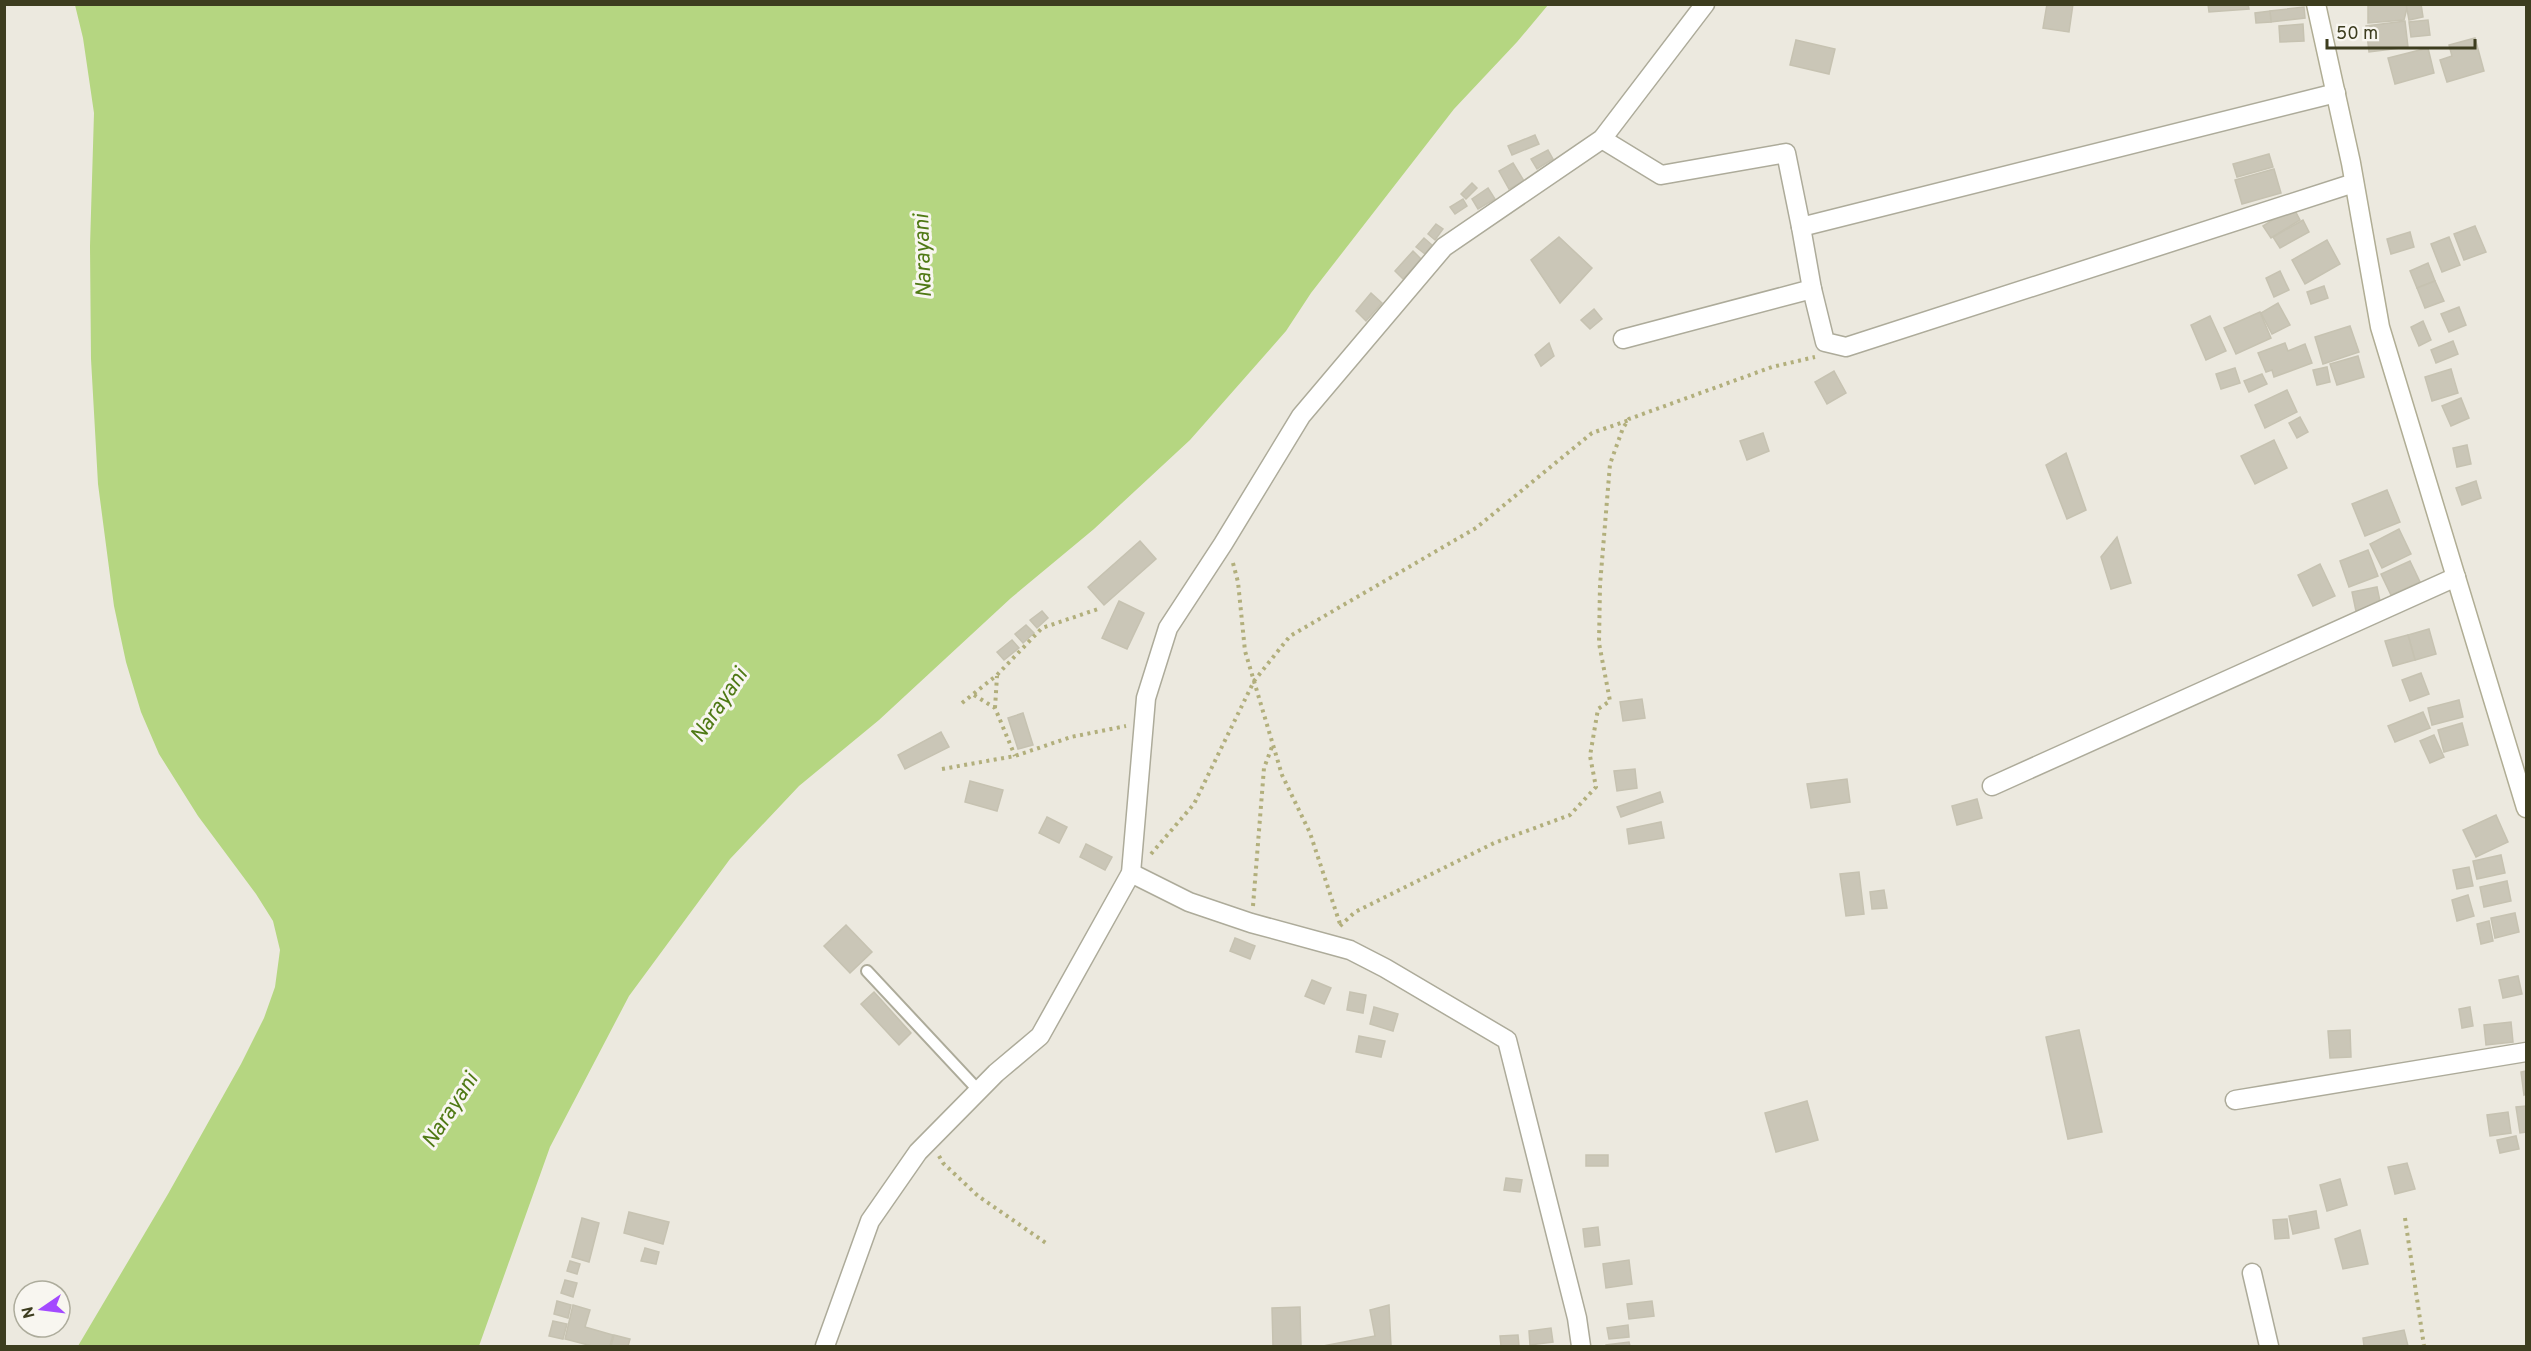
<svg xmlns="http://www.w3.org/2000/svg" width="2531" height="1351" font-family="Overpass,sans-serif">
<rect width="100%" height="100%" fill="#ece9df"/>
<path fill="#b5d681" d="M75,5v-1l1473,1 -31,37 -63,67 -143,184 -25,38 -96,109 -96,89 -83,69 -132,122 -80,66 -69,73 -101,137 -79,151 -71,199h-401l90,-152 73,-130 23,-46 11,-31 5,-37 -7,-29 -17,-27 -58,-78 -39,-62 -18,-42 -15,-50 -12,-56 -16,-122 -7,-125 -1,-113 4,-133 -11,-75z"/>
<g fill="#cac6b7" stroke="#c6c2b1" stroke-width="1.5">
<path d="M2047,4h26l-4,28 -26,-4z"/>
<path d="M2208,4h40l1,5 -40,3z"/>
<path d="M2368,4h40l-4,16 -36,3z"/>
<path d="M2406,4h15l2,13 -14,3z"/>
<path d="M2304,7l1,11 -34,4 -1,-11z"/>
<path d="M2270,11l1,11 -15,1 -1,-10z"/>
<path d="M2428,20l2,15 -19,2 -2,-15z"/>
<path d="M2405,21l3,26 -39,5 -3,-26z"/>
<path d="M2303,24l1,17 -24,1 -1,-16z"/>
<path d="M2475,38l9,33 -37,11 -7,-22 12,-4 -3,-11z"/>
<path d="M1796,40l39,9 -6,25 -39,-9z"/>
<path d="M2428,48l6,25 -39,11 -7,-26z"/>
<path d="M1535,135l4,9 -27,11 -4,-9z"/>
<path d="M1548,150l5,9 -16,10 -6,-10z"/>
<path d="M2269,154l4,13 -36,10 -4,-13z"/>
<path d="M1513,163l11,18 -15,8 -10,-18z"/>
<path d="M2274,169l7,24 -39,11 -7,-24z"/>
<path d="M1472,183l5,5 -11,11 -5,-5z"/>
<path d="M1488,188l7,11 -17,10 -6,-10z"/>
<path d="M1463,199l4,7 -12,8 -5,-7z"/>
<path d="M2293,207l7,13 -29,18 -8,-12z"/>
<path d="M2303,220l6,12 -29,16 -7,-11z"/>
<path d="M1436,224l7,5 -8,11 -7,-6z"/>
<path d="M2475,226l11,26 -22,8 -10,-26z"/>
<path d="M2410,232l4,15 -23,7 -4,-15z"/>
<path d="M1559,237l33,31 -32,35 -29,-43z"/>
<path d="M2449,237l11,28 -18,7 -11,-28z"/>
<path d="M1424,238l8,7 -7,9 -9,-7z"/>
<path d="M2327,240l13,24 -35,20 -13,-24z"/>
<path d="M1413,251l8,8 -18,20 -8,-8z"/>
<path d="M2428,263l7,18 -18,7 -7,-17z"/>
<path d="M2280,271l9,19 -15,7 -8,-19z"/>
<path d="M2435,281l9,20 -19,7 -8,-20z"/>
<path d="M2324,286l4,12 -17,6 -4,-12z"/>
<path d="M1371,293l11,10 -16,18 -10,-10z"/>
<path d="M2278,303l12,22 -18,9 -11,-21z"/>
<path d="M2459,307l7,18 -17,7 -8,-18z"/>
<path d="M1594,309l8,10 -12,10 -9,-9z"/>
<path d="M2260,312l11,26 -35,16 -12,-26z"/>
<path d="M2210,316l16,35 -20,9 -15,-35z"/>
<path d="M2423,321l8,19 -12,6 -8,-19z"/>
<path d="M2350,326l9,26 -36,12 -8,-27z"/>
<path d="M2453,341l5,13 -22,9 -5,-13z"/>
<path d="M1549,343l5,13 -13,10 -6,-11z"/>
<path d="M2285,343l3,8 17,-7 7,19 -38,14 -2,-7 -6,2 -8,-19z"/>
<path d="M2358,356l6,21 -27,8 -7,-21z"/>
<path d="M2327,367l3,15 -13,3 -4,-15z"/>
<path d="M2235,368l5,15 -19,6 -5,-15z"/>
<path d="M2451,369l7,24 -26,8 -7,-24z"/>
<path d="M1834,371l12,22 -19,11 -12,-22z"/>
<path d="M2262,374l5,10 -18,8 -5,-11z"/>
<path d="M2287,390l10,22 -32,16 -10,-23z"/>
<path d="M2461,398l8,20 -18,8 -9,-20z"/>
<path d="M2300,417l8,15 -11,6 -8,-15z"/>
<path d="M1763,433l6,18 -22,9 -7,-19z"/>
<path d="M2274,440l13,28 -32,16 -14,-28z"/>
<path d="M2467,445l4,19 -14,3 -4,-19z"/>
<path d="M2066,453l20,57 -19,9 -21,-54z"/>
<path d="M2476,481l5,17 -19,7 -6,-17z"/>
<path d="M2387,490l13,32 -35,14 -13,-32z"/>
<path d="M2399,529l12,25 -29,14 -12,-24z"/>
<path d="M2117,537l14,46 -20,6 -10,-32z"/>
<path d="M1140,541l16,18 -52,46 -16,-18z"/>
<path d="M2368,550l10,26 -29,11 -9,-26z"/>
<path d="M2410,561l10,21 -29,13 -10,-21z"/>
<path d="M2320,564l15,32 -22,10 -15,-31z"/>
<path d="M2377,587l4,19 -25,5 -4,-19z"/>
<path d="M1119,601l25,12 -17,36 -25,-11z"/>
<path d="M1042,611l6,7 -11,10 -7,-8z"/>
<path d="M1026,625l8,8 -11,10 -8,-9z"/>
<path d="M2429,629l7,25 -21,6 -7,-25z"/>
<path d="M2408,635l7,25 -22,6 -8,-25z"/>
<path d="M1012,640l7,8 -15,12 -7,-8z"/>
<path d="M2421,673l8,21 -19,7 -8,-21z"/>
<path d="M1642,699l3,19 -22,3 -3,-19z"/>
<path d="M2459,700l4,17 -31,8 -4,-17z"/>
<path d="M2423,712l7,16 -35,14 -7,-16z"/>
<path d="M1023,713l10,32 -15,4 -10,-31z"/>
<path d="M2462,723l6,22 -24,7 -6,-22z"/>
<path d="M941,732l8,15 -44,22 -7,-14z"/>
<path d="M2434,735l10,22 -14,6 -10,-22z"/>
<path d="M1635,769l2,19 -20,3 -3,-20z"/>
<path d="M1847,779l3,23 -39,6 -4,-24z"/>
<path d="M970,781l33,9 -6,21 -32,-9z"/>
<path d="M1660,792l3,10 -42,15 -4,-10z"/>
<path d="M1977,799l5,19 -25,7 -5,-19z"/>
<path d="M2496,815l12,27 -32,15 -13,-27z"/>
<path d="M1047,817l20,10 -8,16 -20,-10z"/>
<path d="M1661,822l3,16 -35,6 -2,-15z"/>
<path d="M1086,844l26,13 -7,13 -25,-13z"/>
<path d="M2501,855l4,18 -28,6 -4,-18z"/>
<path d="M2469,867l4,19 -16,3 -4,-19z"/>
<path d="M1859,872l5,42 -18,2 -6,-42z"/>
<path d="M2507,881l4,20 -27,6 -4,-20z"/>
<path d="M1884,890l3,18 -15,1 -2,-17z"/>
<path d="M2468,895l6,21 -17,5 -5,-21z"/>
<path d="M2515,913l4,19 -24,6 -4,-20z"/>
<path d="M2489,921l4,20 -12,3 -4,-20z"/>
<path d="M846,925l26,27 -22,21 -26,-27z"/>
<path d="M1235,938l20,8 -5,13 -20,-8z"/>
<path d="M2518,976l4,18 -19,4 -4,-18z"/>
<path d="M1312,980l19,8 -7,16 -19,-8z"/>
<path d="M874,992l37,41 -12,12 -38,-41z"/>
<path d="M1350,992l16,3 -3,18 -16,-3z"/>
<path d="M1374,1007l24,7 -5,17 -23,-7z"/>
<path d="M2470,1007l3,19 -11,2 -3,-19z"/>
<path d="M2511,1022l2,20 -27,3 -2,-20z"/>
<path d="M2079,1030l23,102 -34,7 -22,-102z"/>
<path d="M2350,1030l1,27 -21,1 -2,-27z"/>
<path d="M1359,1036l26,5 -4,16 -25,-5z"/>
<path d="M2526,1071v23l-2,1 -3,-23z"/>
<path d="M1807,1101l11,39 -42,12 -11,-39z"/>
<path d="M2526,1106v26l-6,1 -4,-26z"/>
<path d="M2508,1112l3,21 -21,3 -3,-21z"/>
<path d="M2516,1136l3,13 -19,4 -3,-13z"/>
<rect x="1586" y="1155" width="22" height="11"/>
<path d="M2407,1163l8,26 -20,5 -7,-27z"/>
<path d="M1506,1178l16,2 -2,12 -16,-2z"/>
<path d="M2340,1179l7,26 -20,6 -7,-26z"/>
<path d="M2316,1211l3,17 -26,6 -4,-18z"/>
<path d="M629,1212l40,10 -6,22 -39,-11z"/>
<path d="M582,1218l17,5 -10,39 -17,-5z"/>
<path d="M2287,1219l2,19 -14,1 -2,-19z"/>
<path d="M1598,1227l2,18 -15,2 -2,-18z"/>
<path d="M2360,1230l8,34 -25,5 -8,-30z"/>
<path d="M645,1248l14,4 -3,12 -15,-3z"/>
<path d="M1629,1260l3,24 -26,4 -3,-24z"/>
<path d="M570,1261l10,3 -3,10 -10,-3z"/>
<path d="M565,1280l12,3 -4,14 -12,-4z"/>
<path d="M557,1301l14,4 -3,13 -14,-4z"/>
<path d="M1652,1301l2,15 -25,3 -2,-15z"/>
<path d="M573,1305l17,5 -5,17 28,8 -3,11h-18l-27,-7z"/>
<path d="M1389,1305l2,41h-68l52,-10 -5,-26z"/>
<path d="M1300,1307l1,39h-28l-1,-38z"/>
<path d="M553,1321l14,3 -4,15 -14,-3z"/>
<path d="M1628,1325l1,12 -20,2 -2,-11z"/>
<path d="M1551,1328l2,14 -23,3 -1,-14z"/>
<path d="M2404,1330l4,16h-44l-1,-8z"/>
<path d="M614,1335l16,4 -2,7h-17z"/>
<path d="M1518,1335l1,11h-18l-1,-10z"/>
<path d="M1629,1342l1,4h-24v-1z"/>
</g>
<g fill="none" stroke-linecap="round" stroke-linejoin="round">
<g stroke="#adab9a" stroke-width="14">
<path id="lane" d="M867,971l112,120"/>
</g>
<g stroke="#adab9a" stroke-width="21">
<g id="street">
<path d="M1602,139l59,36 125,-22 15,74 535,-134"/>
<path d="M1812,289l13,53 21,5 508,-164"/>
<path d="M1623,339l189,-50 -11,-62"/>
<path d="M1992,786l464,-209"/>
<path d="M1131,873l58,29 62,21 99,27 35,18 122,72 70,278 4,28"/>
<path d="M2235,1100l291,-48"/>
<path d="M2252,1273l17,73"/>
<path d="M825,1346l45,-125 48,-69 78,-79 44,-37 91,-163 15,-175 22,-70 55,-84 78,-128 143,-169 158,-108 103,-135"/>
</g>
</g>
<g stroke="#b0ad94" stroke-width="21">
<path id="secondary" d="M2316,4l35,159 29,164 146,481"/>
</g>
<g stroke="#b2af7c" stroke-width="4" stroke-dasharray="3 4.5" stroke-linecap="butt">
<path d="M1233,563l5,19 7,69 37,124 28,58 31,94"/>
<path d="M974,695l21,13 20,48"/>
<path d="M962,703l35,-28 45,-47 59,-20"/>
<path d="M995,708l2,-32"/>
<path d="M942,769l73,-13 56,-19 55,-11"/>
<path d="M1151,854l43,-50 60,-123 36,-45 186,-108 116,-95 37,-13"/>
<path d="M1253,906l11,-138 9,-24"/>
<path d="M1340,926l15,-14 139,-69 76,-28 26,-28 -6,-31 8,-47 12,-8 -11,-58 1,-58 10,-121 13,-36 6,-9 143,-52 43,-10"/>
<path d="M939,1156l4,7 35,33 68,47"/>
<path d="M2405,1218l19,128"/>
</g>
<use href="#lane" stroke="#fff" stroke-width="10"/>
<use href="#street" stroke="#fff" stroke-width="18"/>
<use href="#secondary" stroke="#fff" stroke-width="18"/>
</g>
<g text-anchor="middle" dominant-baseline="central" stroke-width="6" stroke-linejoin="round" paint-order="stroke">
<g font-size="22" font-style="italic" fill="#4f7914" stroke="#f8f6f0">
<text transform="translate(924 256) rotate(-92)">Narayani</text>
<text transform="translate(720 706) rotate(-56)">Narayani</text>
<text transform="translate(451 1111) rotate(-57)">Narayani</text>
</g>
</g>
<rect width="2531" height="1351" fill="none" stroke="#3d3d1f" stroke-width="12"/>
<g transform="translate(42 1309) rotate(256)"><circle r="28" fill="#f8f6f0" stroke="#adac9c" stroke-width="1.5"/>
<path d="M0-4.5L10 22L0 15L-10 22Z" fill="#a34aff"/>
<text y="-9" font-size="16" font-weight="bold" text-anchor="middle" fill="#3d3d1f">N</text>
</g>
<path d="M2327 39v9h148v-9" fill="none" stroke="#3d3d1f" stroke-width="3"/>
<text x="2336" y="39" font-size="18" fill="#3d3d1f" stroke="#f8f6f0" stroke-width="4.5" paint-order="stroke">50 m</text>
</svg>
